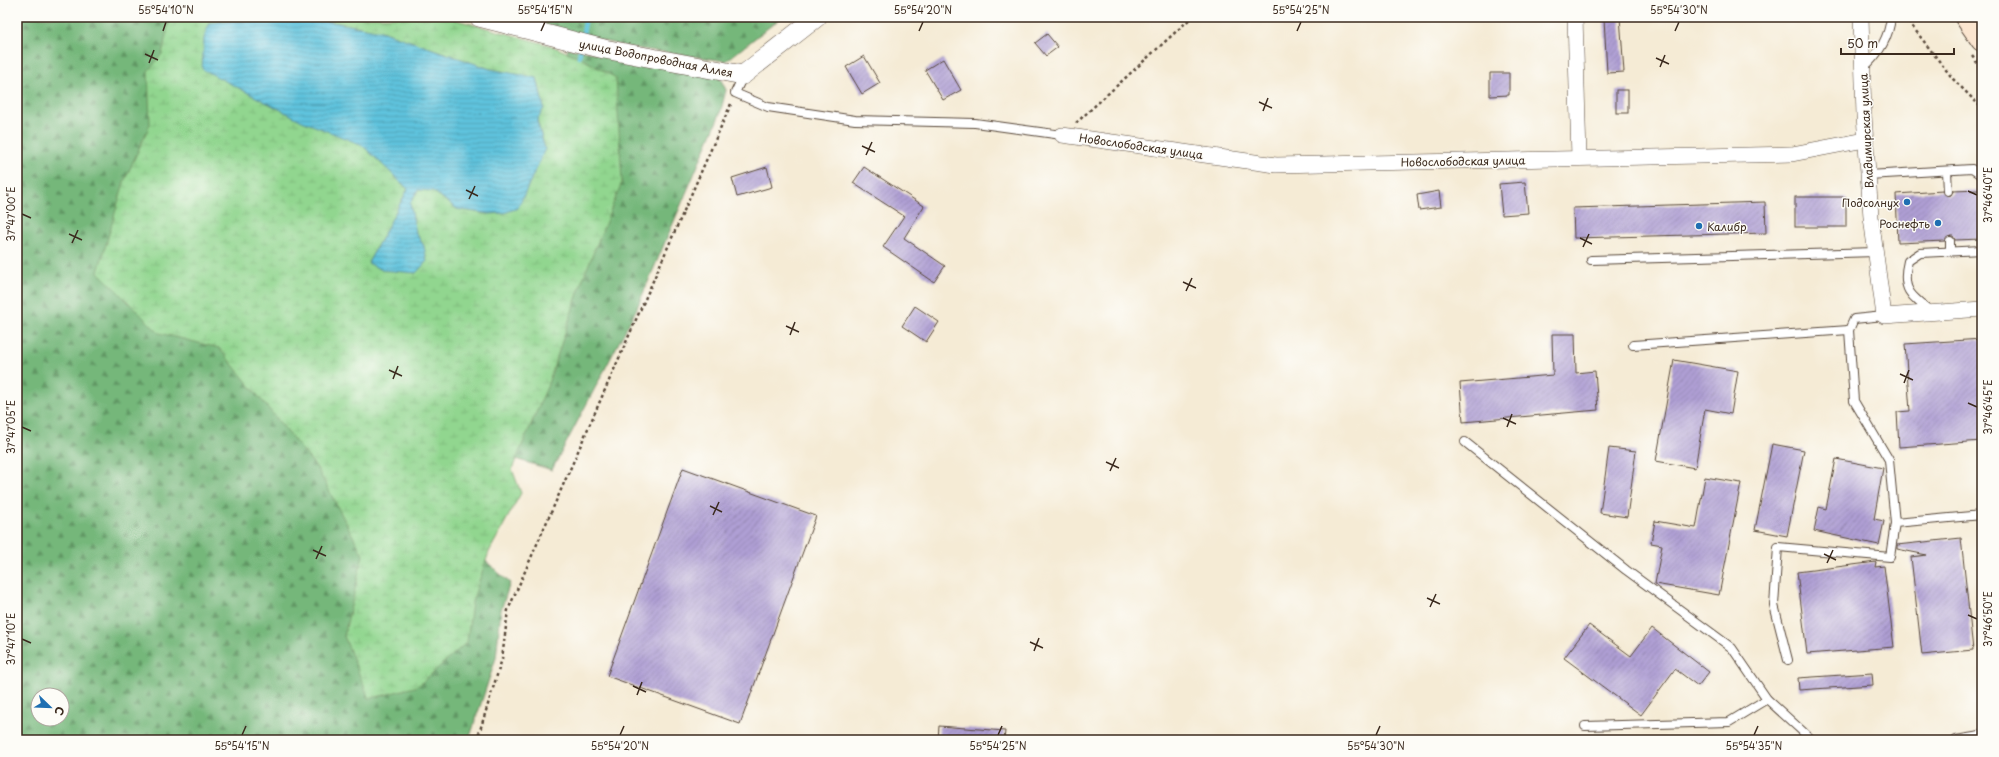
<svg xmlns="http://www.w3.org/2000/svg" width="1999" height="757" font-family="'Playpen Sans',sans-serif">
<defs>
<pattern id="forest-firs" width="22" height="20" patternUnits="userSpaceOnUse"><rect width="22" height="20" fill="#74b77a"/><path d="M5 1l3.5 6h-7zM16 11l3.5 6h-7z" fill="#609563"/></pattern>
<pattern id="wetland-marsh" width="20" height="14" patternUnits="userSpaceOnUse"><rect width="20" height="14" fill="#91d68f"/><path d="M1 5h8M5 5V1M11 12h8M15 12V8" fill="none" stroke="#7eb87b"/></pattern>
<pattern id="water-rules" width="6" height="5" patternUnits="userSpaceOnUse"><rect width="6" height="5" fill="#5fc3dd"/><path d="M0 2.5h6" fill="none" stroke="#509fb3"/></pattern>
<pattern id="building-hatch" width="6" height="6" patternUnits="userSpaceOnUse"><rect width="6" height="6" fill="#af9fd4"/><path d="M-1 1l2-2M0 6l6-6M5 7l2-2" fill="none" stroke="#9082ab"/></pattern>
</defs>
<rect width="100%" height="100%" fill="#fdfcf7"/>
<filter id="ink" filterUnits="userSpaceOnUse"><feTurbulence type="fractalNoise" baseFrequency=".025" numOctaves="2"/><feDisplacementMap in="SourceGraphic" scale="8" xChannelSelector="R" yChannelSelector="G"/><feConvolveMatrix kernelMatrix="1 2 1 2 8 2 1 2 1" color-interpolation-filters="sRGB"/></filter>
<filter id="wash" filterUnits="userSpaceOnUse"><feTurbulence type="fractalNoise" baseFrequency=".012" numOctaves="4" result="noise"/><feDisplacementMap in="SourceGraphic" scale="16" xChannelSelector="R" yChannelSelector="G"/><feGaussianBlur stdDeviation="0.9" result="paint"/><feColorMatrix in="noise" values="0 0 0 0 0 0 0 0 0 0 0 0 0 0 0 0 0 1.4 0 .05"/><feComposite in="paint" operator="in"/></filter>
<g filter="url(#wash)">
<rect width="100%" height="100%" fill="#f5ebd5"/>
<g fill="url(#forest-firs)" stroke="#58704c" fill-rule="evenodd">
<path d="M17,17h184l41,322 268,244 -9,27 -5,48 -27,82h-452zM38,695h24v24h-24z"/>
<path d="M513,17h269l-56,44 -99,-14z"/>
<path d="M567,48l152,28 7,14 -6,24 -84,196 -84,160 -43,-13 87,-292z"/>
</g>
<path fill="url(#wetland-marsh)" stroke="#668056" fill-rule="evenodd" d="M174,17h272l103,28 30,12 37,21 6,104 -40,99 -35,106 -35,82 9,24 -32,59 -17,50 -5,40 -49,44 -49,13 -25,-63 19,-81 -46,-87 -98,-120 -60,-15 -61,-61 26,-90 26,-58 -2,-53 14,-17 6,-29zM316,19l65,12 109,38 47,9 7,30 -7,12 8,29 -56,65 -32,-5 -24,-18 -15,-1 -8,13 6,30 8,13 -56,17 40,-74 -46,-44 -137,-124z"/>
<path fill="url(#water-rules)" stroke="#4d767e" d="M316,19l65,12 109,38 47,9 7,30 -7,13 8,28 -27,59 -14,5 -15,1 -32,-5 -24,-18 -15,-1 -8,13 6,30 8,13 3,15 -11,12 -34,-3 -14,-7 40,-74 -46,-44 -60,-24 -100,-52 2,-31 5,-15 16,-2z"/>
<g fill="none" stroke-linecap="round" stroke-linejoin="round">
<g stroke="#5fc3dd" stroke-width="4.5">
<path d="M582,39l4,-22"/>
<path d="M579,57l2,-11"/>
</g>
</g>
<g id="blocks">
<g fill="url(#building-hatch)">
<path d="M1620,17l4,55 -17,1 -3,-55z"/>
<path d="M1047,34l11,13 -12,9 -11,-13z"/>
<path d="M864,56l16,27 -18,11 -16,-27z"/>
<path d="M943,59l18,31 -18,10 -18,-30z"/>
<path d="M1490,73h19v22l-19,1z"/>
<rect x="1616" y="90" width="12" height="23"/>
<path d="M767,167l5,20 -35,10 -5,-19z"/>
<path d="M864,167l60,39 -20,32 41,28 -11,16 -51,-35 21,-31 -51,-33z"/>
<path d="M1525,182l3,31 -26,2 -3,-31z"/>
<path d="M1980,190l2,49 -27,1 -2,-4h-3l-5,5 -47,2 -2,-49 47,-3 5,5 3,-1 2,-4z"/>
<path d="M1439,191l2,16 -22,3 -2,-15z"/>
<rect x="1795" y="197" width="51" height="30"/>
<path d="M1765,202l1,31 -192,5 -1,-30z"/>
<path d="M915,306l24,16 -13,20 -24,-16z"/>
<path d="M1552,334h23l1,39 19,-2 3,39 -135,12 -3,-39 93,-8z"/>
<path d="M1982,339v102l-83,6 -2,-35 13,-1 -5,-67z"/>
<path d="M1674,360l64,11 -7,43 -26,-5 -10,59 -39,-7z"/>
<path d="M1772,444l32,6 -17,86 -32,-6z"/>
<path d="M1609,448l27,3 -9,66 -27,-4z"/>
<path d="M1836,459l47,9 -9,51 10,2 -5,24 -65,-14 5,-24 7,2z"/>
<path d="M683,468l133,48 -76,208 -133,-48z"/>
<path d="M1705,477l36,6 -22,112 -64,-11 7,-39 -11,-2 4,-22 41,7z"/>
<path d="M1961,538l12,112 -51,5 -11,-98 16,-2 -30,-6v-4z"/>
<path d="M1876,562l-1,5 9,-1 10,81 -87,7 -10,-82z"/>
<path d="M1589,625l42,31 21,-28 57,44 -11,14 -23,-17 -34,46 -77,-57z"/>
<path d="M1872,673l1,12 -74,5 -1,-12z"/>
<path d="M939,726l66,5 -1,9h-66z"/>
</g>
</g>
</g>
<g filter="url(#ink)">
<use href="#blocks" fill-opacity="0" stroke="#574739" stroke-width="1"/>
<g fill="none" stroke-linecap="round" stroke-linejoin="round">
<g stroke="#574739" stroke-width="10">
<g id="service">
<path d="M1863,68c16,-14 26,-30 28,-51"/>
<path d="M743,76l-8,17 33,14 87,13 120,3 87,12"/>
<path d="M1947,171l1,20"/>
<path d="M1868,175l104,-6 10,7"/>
<path d="M1950,241v10"/>
<path d="M1591,260l285,-8"/>
<path d="M1932,312c-22,-16 -31,-23 -24,-51l12,-8 62,-3"/>
<path d="M1884,316l-30,3 -5,11 5,71 35,59 6,63"/>
<path d="M1633,345l216,-15"/>
<path d="M1465,442l161,128 106,78 35,51"/>
<path d="M1788,660l-14,-55 4,-58 112,10 5,-34 87,-8"/>
<path d="M1585,726l144,-4 38,-23 45,41"/>
<path d="M1956,740l24,-4 2,-3"/>
</g>
</g>
<g stroke="#574739" stroke-width="16">
<g id="minor">
<path d="M1575,17l4,141"/>
<path d="M1861,17l3,98 7,102 13,99 98,-7"/>
<path d="M1062,135l214,30 516,-11 73,-14"/>
</g>
</g>
<g stroke="#574739" stroke-width="20">
<path id="tertiary" d="M479,17l125,32 139,26 74,-58"/>
</g>
<g stroke="#574739" stroke-width="24">
<path id="secondary" d="M1966,17l16,23"/>
</g>
<g stroke="#574739" stroke-width="2.5" stroke-dasharray="3 3" stroke-linecap="butt">
<path d="M1905,17l48,62 29,29"/>
<path d="M1972,56l10,13"/>
<path d="M1076,123l116,-106"/>
<path d="M477,740l25,-81 6,-49 223,-506"/>
</g>
<use href="#service" stroke="#fff" stroke-width="8"/>
<use href="#minor" stroke="#fff" stroke-width="15"/>
<use href="#tertiary" stroke="#fff" stroke-width="19"/>
<use href="#secondary" stroke="#fbe5cf" stroke-width="22"/>
</g>
</g>
<path fill="none" stroke="#3b2a1e" stroke-width="1.5" d="M163,31l3,-9M541,31l4,-9M919,31l4,-9M1297,31l4,-9M1675,31l4,-9M145,54l13,6M1656,58l13,6M149,63l5,-13M1660,67l5,-12M1259,102l13,6M1263,111l5,-13M862,146l13,6M866,155l6,-13M466,190l12,6M1968,191l9,4M469,199l6,-13M22,214l9,4M69,234l13,6M1580,238l12,6M72,243l6,-13M1583,247l6,-13M1183,282l13,6M1186,291l6,-13M786,326l13,6M790,335l5,-13M389,370l13,6M1900,374l13,6M393,379l5,-13M1904,383l5,-13M1968,403l9,4M1503,418l13,6M22,427l9,4M1507,427l5,-13M1106,462l13,6M1110,471l6,-13M710,506l12,6M713,515l6,-13M313,550l13,6M1824,554l12,6M316,559l6,-13M1827,563l6,-13M1427,598l13,6M1430,607l6,-13M1968,615l9,4M22,639l9,4M1030,642l13,6M1034,651l5,-13M633,686l13,6M637,695l5,-13M242,735l4,-9M620,735l4,-9M998,735l4,-9M1376,735l4,-9M1754,735l4,-9"/>
<g fill="#1f6fb2" stroke="#fdfcf7" stroke-width="1.5">
<circle cx="1907" cy="202" r="4"/>
<circle cx="1938" cy="223" r="4"/>
<circle cx="1699" cy="226" r="4"/>
</g>
<g text-anchor="middle" dominant-baseline="central" stroke-width="3" stroke-linejoin="round" paint-order="stroke">
<g font-size="11" fill="#3b2a1e" stroke="#fdfcf7">
<text transform="translate(656 58) rotate(11)">улица Водопроводная Аллея</text>
<text transform="translate(1866 131) rotate(-93)">Владимирская улица</text>
<text transform="translate(1141 146) rotate(8)">Новослободская улица</text>
<text transform="translate(1463 161) rotate(-1)">Новослободская улица</text>
</g>
<g font-size="11" fill="#3b2a1e" stroke="#fdfcf7" text-anchor="end">
<text x="1899" y="202">Подсолнух</text>
<text x="1930" y="223">Роснефть</text>
<text x="1707" y="226" text-anchor="start">Калибр</text>
</g>
</g>
<rect width="1999" height="757" fill="none" stroke="#fdfcf7" stroke-width="44"/>
<g transform="translate(50 707) rotate(113)"><circle r="19" fill="#fdfcf7" stroke="#afa8a0"/>
<path d="M0-3L7 15L0 10L-7 15Z" fill="#1f6fb2"/>
<text y="-6" font-size="11" font-weight="bold" text-anchor="middle" fill="#3b2a1e">С</text>
</g>
<path d="M1841 48v6h113v-6" fill="none" stroke="#3b2a1e" stroke-width="2"/>
<text x="1847" y="48" font-size="12" fill="#3b2a1e" stroke="#fdfcf7" stroke-width="3" paint-order="stroke">50 m</text>
<rect x="22" y="22" width="1955" height="713" fill="none" stroke="#3b2a1e" stroke-width="1.5"/>
<g font-size="10" text-anchor="middle" fill="#3b2a1e">
<text x="166" y="14">55°54'10"N</text>
<text x="545" y="14">55°54'15"N</text>
<text x="923" y="14">55°54'20"N</text>
<text x="1301" y="14">55°54'25"N</text>
<text x="1679" y="14">55°54'30"N</text>
<text transform="translate(1988 195) rotate(-90)" y="4">37°46'40"E</text>
<text transform="translate(11 214) rotate(-90)" y="4">37°47'00"E</text>
<text transform="translate(1988 407) rotate(-90)" y="4">37°46'45"E</text>
<text transform="translate(11 427) rotate(-90)" y="4">37°47'05"E</text>
<text transform="translate(1988 619) rotate(-90)" y="4">37°46'50"E</text>
<text transform="translate(11 639) rotate(-90)" y="4">37°47'10"E</text>
<text x="242" y="750">55°54'15"N</text>
<text x="620" y="750">55°54'20"N</text>
<text x="998" y="750">55°54'25"N</text>
<text x="1376" y="750">55°54'30"N</text>
<text x="1754" y="750">55°54'35"N</text>
</g>
</svg>
